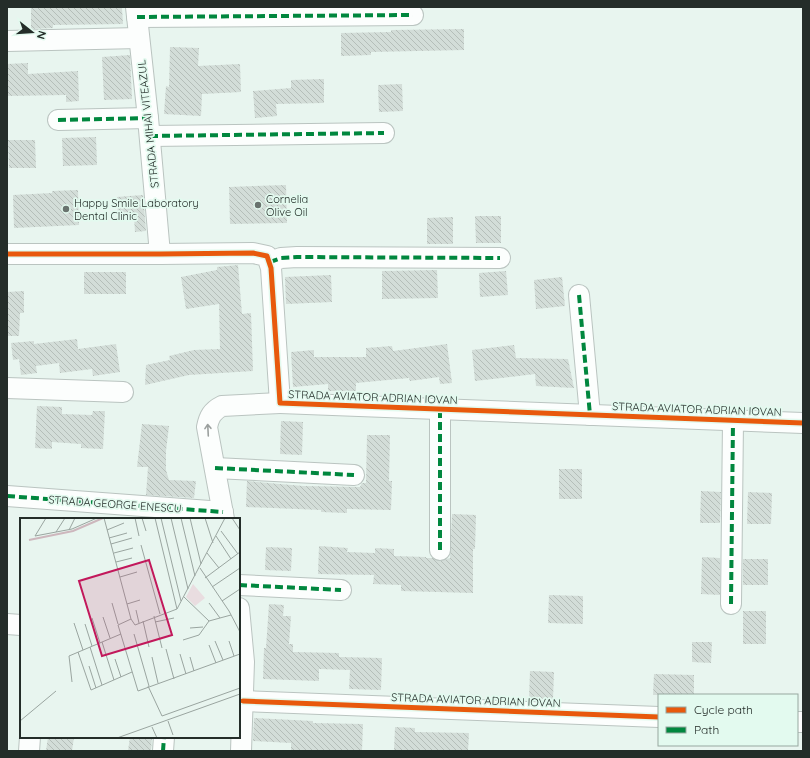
<svg xmlns="http://www.w3.org/2000/svg" width="810" height="758" font-family="Quicksand,sans-serif">
<defs>
<pattern id="building-back-hatch" width="6" height="6" patternUnits="userSpaceOnUse"><rect width="6" height="6" fill="#d3ddd8"/><path d="M-1 5l2 2M0 0l6 6M5-1l2 2" fill="none" stroke="#b5beb9"/></pattern>
</defs>
<rect width="100%" height="100%" fill="#e8f5ef"/>
<g fill="url(#building-back-hatch)">
<path d="M31,7h87v1h4l1,16 -70,1v3l-22,1z"/>
<path d="M464,29v21l-93,2v3l-30,1v-23l50,-1v-2z"/>
<path d="M170,47l29,1 -1,18 42,-2 1,28 -39,2 -1,22 -37,-2 2,-28 3,1z"/>
<path d="M130,55l2,44 -28,1 -2,-43z"/>
<path d="M28,63v11l50,-3 1,30 -13,1v-7l-59,1v-32z"/>
<path d="M324,79v24l-48,1 1,12 -22,2 -2,-27 38,-3v-8z"/>
<path d="M402,84l1,27 -24,1 -1,-27z"/>
<path d="M96,137l1,28 -34,1 -1,-28z"/>
<path d="M8,140h27l1,28h-27z"/>
<path d="M286,185l1,38 -57,1 -1,-37z"/>
<path d="M78,190l1,35 -65,3 -1,-33 39,-2v-2z"/>
<path d="M143,195l3,36 -11,1 -1,-15 -16,1 -1,-21z"/>
<path d="M475,216h26v27h-25z"/>
<path d="M453,217v27h-26v-26z"/>
<path d="M238,265l4,49 9,-1 2,58 -64,4 -44,10 1,-20 24,-5 -1,-4 25,-6 26,-1 -1,-45 -33,5 -5,-32 36,-7v-3z"/>
<path d="M437,270l1,28 -56,1v-28z"/>
<path d="M506,271l2,24 -28,2 -1,-24z"/>
<rect x="84" y="272" width="42" height="22"/>
<path d="M331,275l1,27 -46,2 -1,-27z"/>
<path d="M562,277l3,29 -29,3 -2,-29z"/>
<path d="M24,291v22h-4l-1,23h-12v-44z"/>
<path d="M77,339l1,10 38,-5 4,28 -27,4 -1,-7 -32,4 -1,-10 -23,3 1,7 -16,2 -2,-16 -6,1 -2,-17 23,-2v3z"/>
<path d="M447,344l5,39 -12,1 -1,-7 -29,4 -1,-3 -53,5v8h-28v-7l-35,3 -2,-35 23,-2v7h52v-9l26,-2 1,5z"/>
<path d="M514,345l2,13 52,1 6,29 -38,-2 -1,-12 -60,7 -3,-31z"/>
<path d="M37,406l25,1v7l30,1 1,-4h12l-2,38 -22,-1v-4l-29,-2v7l-17,-1z"/>
<path d="M281,421l22,1 -1,33 -22,-1z"/>
<path d="M142,424l27,2 -3,25v19l3,10 27,1 -2,17 -48,-3 2,-28h-11z"/>
<path d="M367,435h23l-1,46h3l-1,29 -44,-1v4l-26,-1v-2l-75,-3 1,-26 56,5 57,1 2,-4h4z"/>
<rect x="559" y="469" width="23" height="30"/>
<path d="M701,491l20,1 -1,31h-20z"/>
<path d="M748,492l24,1 -1,31h-24z"/>
<path d="M452,514l24,1 -1,34h-2v44l-72,-2v-6l-28,-1 1,-9 -56,-1 1,-28 29,2 -1,4 28,1v-5l19,1v7l32,1v1h7l7,3 10,-3z"/>
<path d="M266,547l26,1 -1,23 -26,-1z"/>
<path d="M702,557l18,1v37l-19,-1z"/>
<rect x="743" y="559" width="25" height="26"/>
<path d="M549,595l34,1v28l-35,-1z"/>
<path d="M269,604l15,1 -1,11h8l-2,28h4v8l46,1v4l43,1 -1,32 -32,-1 1,-19 -31,-1v12l-56,-2 1,-31h2z"/>
<rect x="743" y="611" width="23" height="33"/>
<path d="M692,642h20l-1,21 -19,-1z"/>
<path d="M530,671l24,1 -1,27 -24,-1z"/>
<path d="M654,674l40,1v20h-41z"/>
<path d="M254,718l59,3v2l50,1 -1,27 -71,-1v-7l-38,-2z"/>
<path d="M395,727l20,1v4l54,1 -1,18h-74z"/>
<path d="M48,737h26l-2,14h-26z"/>
<path d="M130,737h22l-1,14h-23z"/>
</g>
<g fill="none" stroke-linecap="round" stroke-linejoin="round">
<g stroke="#bac4c0" stroke-width="22">
<g id="minor">
<path d="M136,7l12,111 12,136"/>
<path d="M137,17l276,-2"/>
<path d="M7,41l132,-3"/>
<path d="M58,120l90,-2"/>
<path d="M150,136l234,-3"/>
<path d="M7,254h153l93,-1 14,3 4,12 9,135 523,20"/>
<path d="M270,262l11,-4 16,-1 203,1"/>
<path d="M579,295l11,120"/>
<path d="M7,388l116,4"/>
<path d="M215,468l139,7"/>
<path d="M7,496l216,16"/>
<path d="M224,519l-17,-92c2,-10 5,-16 15,-21l58,-3"/>
<path d="M440,550v-141"/>
<path d="M239,585l102,5"/>
<path d="M731,604l2,-183"/>
<path d="M239,608l5,54 -3,89"/>
<path d="M7,624l14,1"/>
<path d="M243,701l416,16"/>
<path d="M797,722h6"/>
<path d="M29,751l1,-14"/>
<path d="M163,751l1,-14"/>
</g>
</g>
<use href="#minor" stroke="#fcfefd" stroke-width="20"/>
<g stroke="#00873e" stroke-width="4" stroke-dasharray="8 4" stroke-linecap="butt">
<path d="M137,17l276,-2"/>
<path d="M58,120l90,-2"/>
<path d="M150,136l234,-3"/>
<path d="M270,262l11,-4 16,-1 203,1"/>
<path d="M579,295l11,120"/>
<path d="M215,468l139,7"/>
<path d="M7,496l216,16"/>
<path d="M440,550v-141"/>
<path d="M239,585l102,5"/>
<path d="M731,604l2,-183"/>
<path d="M163,751l1,-14"/>
</g>
<g stroke="#e3faef" stroke-width="8">
<g id="cycleway">
<path d="M7,254h153l93,-1 14,3 4,12 9,135 523,20"/>
<path d="M243,701l416,16"/>
</g>
</g>
<use href="#cycleway" stroke="#e8590c" stroke-width="5"/>
</g>
<defs><path id="oneway-shaft" d="M-6 0H5M1.5-3L5.5 0L1.5 3" fill="none" stroke-width="1.6" stroke-linecap="round" stroke-linejoin="round"/></defs>
<use stroke="#9ba09e" href="#oneway-shaft" transform="translate(208 430) rotate(-93)"/>
<g fill="#69736e" stroke="#e3faef" stroke-width="1.5">
<circle cx="258" cy="205" r="4"/>
<circle cx="66" cy="209" r="4"/>
</g>
<g text-anchor="middle" dominant-baseline="central" stroke-width="3.5" stroke-linejoin="round" paint-order="stroke">
<g font-size="11" fill="#242d29" stroke="#e3faef">
<text transform="translate(148 124) rotate(-96)">STRADA MIHAI VITEAZUL</text>
<text transform="translate(373 397) rotate(2)">STRADA AVIATOR ADRIAN IOVAN</text>
<text transform="translate(697 409) rotate(2)">STRADA AVIATOR ADRIAN IOVAN</text>
<text transform="translate(115 504) rotate(4)">STRADA GEORGE ENESCU</text>
<text transform="translate(476 700) rotate(2)">STRADA AVIATOR ADRIAN IOVAN</text>
</g>
<g font-size="11" fill="#242d29" stroke="#e3faef" text-anchor="start">
<text x="266" y="199">Cornelia<tspan x="266" dy="13">Olive Oil</tspan></text>
<text x="74" y="203">Happy Smile Laboratory<tspan x="74" dy="13">Dental Clinic</tspan></text>
</g>
</g>
<g transform="translate(20 518)">
<rect width="220" height="220" fill="#e8f5ef"/>
<path d="M173,66l12,14 -10,8 -9,-9z" fill="#e9dde0"/>
<path fill="none" stroke="#cdb7bd" stroke-width="2" d="M9,22l44,-9 30,-13"/>
<path fill="none" stroke="#9aa5a0" stroke-width="1" d="M84,0l27,101 -13,6 20,66 102,-37M115,0l4,18M122,0l4,13M135,0l22,91M141,0l20,83M151,0l17,71M161,0l14,58M170,0l11,46M185,0l8,25M212,0l8,12M49,12l6,-12M87,12l17,-7M201,13l17,23M36,14l9,-14M15,18l37,-7 25,-11M15,18l11,-18M196,18l15,23M89,20l18,-5M91,26l21,-6M121,27l19,69M94,35l19,-5M187,35l12,15M96,44l16,-4M180,50l29,43 11,21M100,59l17,-5M185,60l35,-26M192,69l28,-19M164,79l25,24M202,83l18,-12M92,85l6,21M189,85l11,15M107,86l13,-4M116,92l3,13M134,98l8,32M83,99l7,21M72,100l8,25M111,101l4,6 42,-16 48,-91M123,103l6,26M135,104l19,-4M54,105l9,27M65,106l7,22M170,110l13,-1M114,116l15,52M163,122l16,-5 10,-14 22,-6M195,123l8,19M209,123l5,15M82,124l12,38M189,127l7,18M70,129l12,38M146,131l8,30M58,134l13,38 41,-18M160,136l6,20M132,139l6,26M170,139l4,14M95,141l6,18M69,148l7,22M52,164l-3,-26 52,-22M128,168l14,30 78,-28M0,203l36,-30M148,203l5,14M132,209l5,11M97,220l123,-44"/>
<path fill="#c2185b" fill-opacity="0.15" stroke="#c2185b" stroke-width="2" d="M129,42l23,75 -70,21 -23,-75z"/>
<rect width="220" height="220" fill="none" stroke="#242d29" stroke-width="2"/>
</g>
<rect width="810" height="758" fill="none" stroke="#242d29" stroke-width="16"/>
<rect x="658" y="694" width="140" height="52" fill="#e3faef" stroke="#97a8a0"/>
<rect x="666" y="707" width="20" height="6" fill="#e8590c" stroke="#97a8a0"/>
<text x="694" y="714" font-size="12" fill="#242d29">Cycle path</text>
<rect x="666" y="727" width="20" height="6" fill="#00873e" stroke="#97a8a0"/>
<text x="694" y="734" font-size="12" fill="#242d29">Path</text>
<g transform="translate(32 32) rotate(107)" stroke="#e3faef" stroke-width="3" paint-order="stroke">
<path d="M0-3L7 15L0 10L-7 15Z" fill="#242d29"/>
<text y="-6" font-size="11" font-weight="bold" text-anchor="middle" fill="#242d29">N</text>
</g>
</svg>
